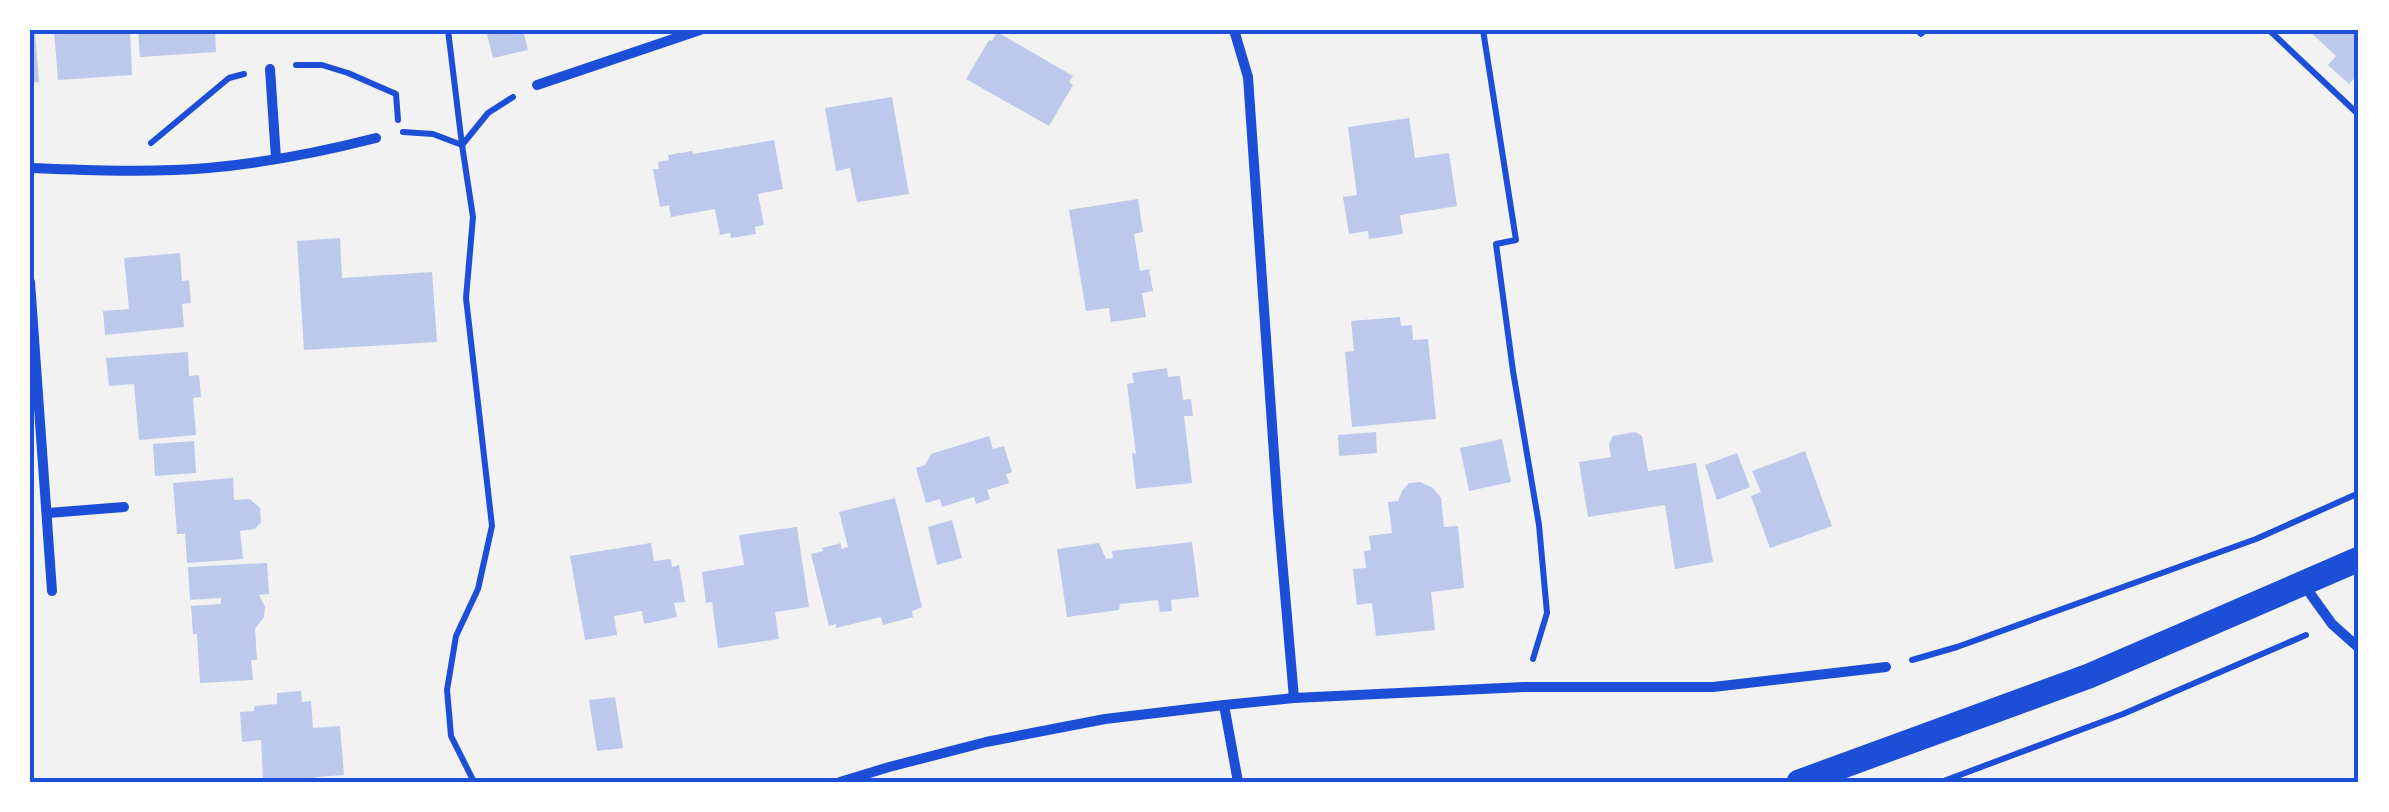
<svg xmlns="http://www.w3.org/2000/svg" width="2389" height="812" font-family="'Varela Round',sans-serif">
<rect width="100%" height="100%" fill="#f2f2f2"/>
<g fill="#bdc9ec">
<path d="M30,30h5l4,52 -9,1z"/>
<path d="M54,30h76l2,45 -74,5z"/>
<path d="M138,30h77l1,22 -76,5z"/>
<path d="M486,30h37l5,20 -35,8z"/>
<path d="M2308,30h51v43l-10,11 -21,-19 8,-9z"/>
<path d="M997,32l76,44 -4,6 4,3 -24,41 -83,-47 23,-39 3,1z"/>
<path d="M892,97l17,97 -52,8 -7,-34 -14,3 -11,-63z"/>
<path d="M1409,118l6,40 34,-5 8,53 -57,9 3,19 -34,5 -1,-8 -19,3 -6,-37 14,-2 -9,-68z"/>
<path d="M774,140l9,49 -25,5 6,31 -9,2 1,7 -25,4 -1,-5 -10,2 -5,-26 -44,8 -2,-12 -9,2 -7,-38h6l-1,-7 11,-2 -1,-5 24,-4 1,3z"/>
<path d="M1138,199l5,33 -9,2 6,37 9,-2 4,22 -11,2 4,24 -35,5 -2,-14 -23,3 -17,-101z"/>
<path d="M340,238l2,40 90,-6 5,70 -133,8 -7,-109z"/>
<path d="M180,253l2,28 7,-1 2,23 -9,1 2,23 -79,8 -2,-24 26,-2 -5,-51z"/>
<path d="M1400,317l1,9 11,-1 1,15 15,-1 8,80 -84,8 -7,-75 9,-1 -3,-30z"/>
<path d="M188,352l1,24 10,-1 2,22 -8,1 3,37 -57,5 -5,-56 -25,2 -3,-28z"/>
<path d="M1167,368l1,9 12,-1 3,24 8,-1 2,17h-9l8,67 -56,6 -4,-36 4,1 -9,-70 7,-1 -2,-10z"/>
<path d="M1376,432l1,21 -38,3 -1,-21z"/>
<path d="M1635,432l7,4 6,35 48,-8 17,99 -38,7 -10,-64 -77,12 -9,-55 32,-5 -2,-13 4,-8z"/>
<path d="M989,436l4,13 11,-3 8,26 -6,2 3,9 -22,7 3,9 -14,5 -2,-7 -32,10 -2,-8 -14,4 -10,-35 9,-3 6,-11z"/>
<path d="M1502,439l9,43 -42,9 -9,-43z"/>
<path d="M194,441l2,32 -41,3 -2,-32z"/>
<path d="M1805,451l27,75 -62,22 -19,-52 10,-4 -9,-21z"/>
<path d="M1737,453l13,34 -33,13 -12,-35z"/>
<path d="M233,478l1,22 16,-1 10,9 1,14 -6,7 -15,2 3,28 -56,4 -2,-29h-8l-4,-51z"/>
<path d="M1420,482l13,6 8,10 3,29 14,-1 6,62 -33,4 4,38 -59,6 -4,-33 -15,2 -4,-36 13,-1 -2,-17 7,-1 -2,-14 23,-3 -4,-31 10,-1 4,-10 7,-8z"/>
<path d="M895,498l27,109 -10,4 1,6 -30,8 -2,-8 -45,11v-4l-7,2 -18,-72 12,-3 -1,-3 19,-5v6l7,-2 -9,-35z"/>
<path d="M952,520l10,38 -25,7 -9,-38z"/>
<path d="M797,527l12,80 -34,5 4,27 -61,9 -6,-46 -6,1 -4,-31 42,-7 -5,-30z"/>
<path d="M1192,542l7,55 -28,3 1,11 -12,1 -2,-12 -38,4 -1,6 -52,7 -10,-68 42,-6 7,16 7,-1 -1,-7z"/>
<path d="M651,543l3,18 17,-2 1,8 7,-2 6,37 -11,1 3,14 -33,7 -2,-13 -28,5 3,19 -32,5 -15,-84z"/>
<path d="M267,563l2,31 -10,1 6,12 -1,10 -9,12 2,31h-6l2,20 -53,3 -3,-49h-4l-2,-28 30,-2v-6l-31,2 -2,-33z"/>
<path d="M301,691l1,11 9,-1 2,27 27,-2 4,49 -28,2 1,5h-65v-3l11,-1 -2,-38 -19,2 -2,-30 14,-1v-5l23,-2v-11z"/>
<path d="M615,697l8,51 -26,3 -8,-51z"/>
</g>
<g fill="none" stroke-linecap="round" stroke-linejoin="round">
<g stroke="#1d4ed8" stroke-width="6">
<path d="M448,30l14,115 11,72 -7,81 26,228 -14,63 -22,47 -9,54 4,46 23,46"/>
<path d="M1483,30l33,210 -20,4 17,127 26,154 8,88 -14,46"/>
<path d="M1917,30l4,4 4,-4"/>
<path d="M2269,30l90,85"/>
<path d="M296,65h26l26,8 48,21 2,26"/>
<path d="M403,132l30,2 29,11 26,-32 25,-16"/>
<path d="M151,143l78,-65 15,-4"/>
<path d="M1912,660l45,-13 299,-108 103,-46"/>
<path d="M1941,782l182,-68 183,-79"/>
</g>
<g stroke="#1d4ed8" stroke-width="10">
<path d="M1234,30l14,47 30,435 16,186"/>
<path d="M270,69l6,89"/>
<path d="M537,85l163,-55"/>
<path d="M30,168c59,2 119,5 178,0 57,-5 113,-16 168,-30"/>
<path d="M30,282l22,309"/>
<path d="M48,513l76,-6"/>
<path d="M2304,585l28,39 27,24"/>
<path d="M1224,705l14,77"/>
<path d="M840,782l49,-15 97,-25 119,-23 119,-14 70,-7 230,-11h189l173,-20"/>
</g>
<path stroke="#1d4ed8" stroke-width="25" d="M1799,782l290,-106 270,-117"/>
</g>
<rect width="2389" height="812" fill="none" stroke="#ffffff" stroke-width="65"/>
<rect x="32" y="32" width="2324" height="748" fill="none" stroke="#1d4ed8" stroke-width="4"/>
</svg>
